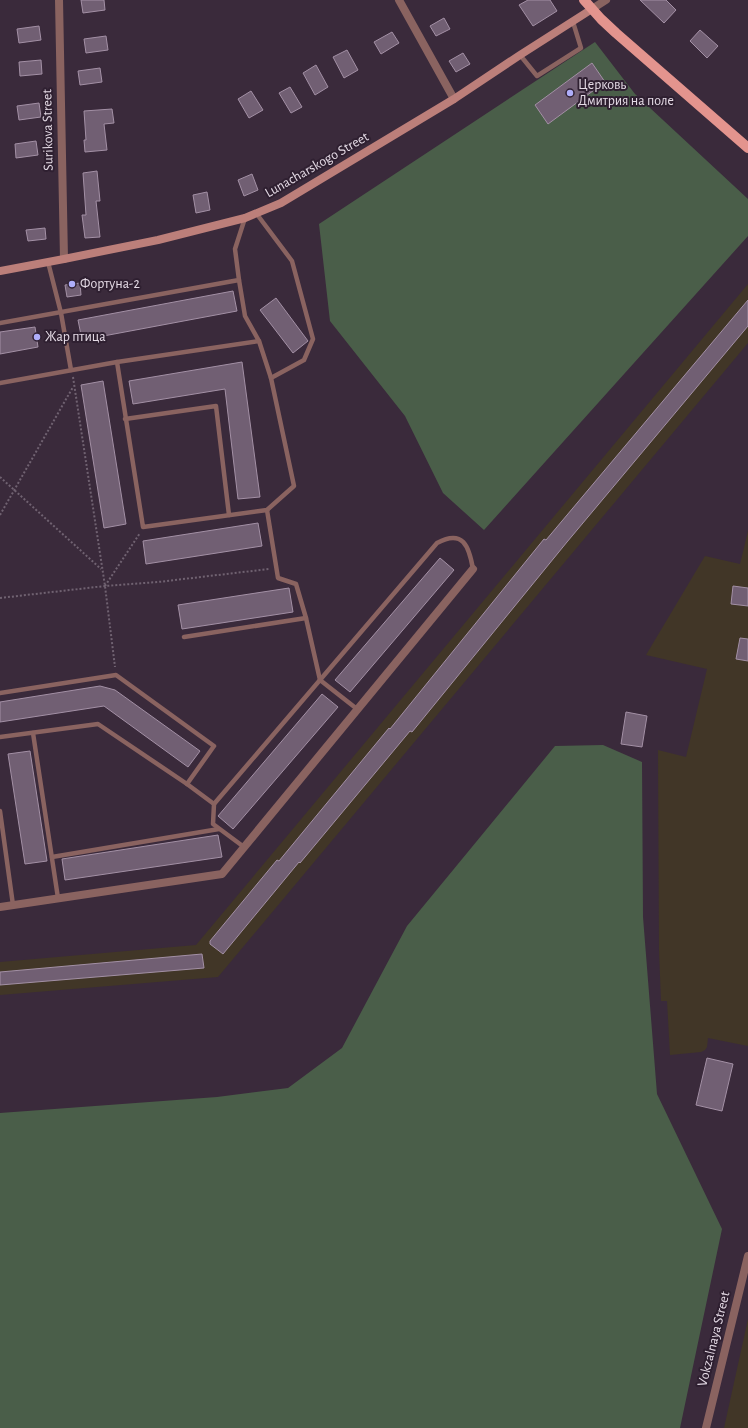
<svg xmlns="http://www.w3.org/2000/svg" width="748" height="1428" font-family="'Alegreya Sans',sans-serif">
<rect width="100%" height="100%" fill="#3a2a3b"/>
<g fill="#413627">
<path d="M748,284v59l-530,634 -218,18v-33l196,-17z"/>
<path d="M748,531v515l-40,-8 -1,9 -2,3 -4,2 -31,3 -3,-54h-6l-2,-50 -1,-201 28,7 21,-88 -61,-14 59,-99 35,8z"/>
<path d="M748,1319v109h-24z"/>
</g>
<g fill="#4a5e49">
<path d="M595,42l40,52 113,105v37l-264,294 -41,-37 -38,-77 -75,-95 -11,-97z"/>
<path d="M603,745l39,17 1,155 14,177 65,135 -42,199h-680v-315l217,-16 71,-9 54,-40 65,-122 148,-180z"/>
</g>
<g fill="#715f73" stroke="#a390a5">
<path d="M81,0h23l1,10 -22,3z"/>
<path d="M528,0h22l7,11 -24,15 -14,-21z"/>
<path d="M640,0h26l10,10 -12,13z"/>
<path d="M444,18l6,11 -14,7 -6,-10z"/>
<path d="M39,26l2,14 -22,3 -2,-14z"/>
<path d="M700,30l18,16 -11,12 -17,-17z"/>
<path d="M392,32l7,11 -18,11 -7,-12z"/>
<path d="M106,36l2,14 -22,3 -2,-14z"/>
<path d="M347,50l11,20 -14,8 -11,-21z"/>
<path d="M463,53l7,11 -14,8 -7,-11z"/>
<path d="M41,60l1,14 -22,2 -1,-14z"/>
<path d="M592,63l13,19 -57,42 -13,-19z"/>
<path d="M316,65l12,22 -13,8 -12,-22z"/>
<path d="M100,68l2,14 -22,3 -2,-14z"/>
<path d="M290,87l12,20 -11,6 -12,-20z"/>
<path d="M251,91l12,19 -14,8 -11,-19z"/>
<path d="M39,103l2,14 -22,3 -2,-14z"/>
<path d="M112,109l2,14 -10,1 3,26 -22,2 -1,-12h2l-2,-29z"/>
<path d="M36,141l2,14 -22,3 -1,-14z"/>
<path d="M97,171l3,30h-4l4,36 -15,1 -3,-23h4l-3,-42z"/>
<path d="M252,174l6,16 -14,6 -6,-16z"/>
<path d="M207,192l3,18 -14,3 -3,-18z"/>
<path d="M45,228l1,11 -18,2 -2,-11z"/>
<path d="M80,283l1,12 -14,2 -2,-12z"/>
<path d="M233,291l4,20 -155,29 -4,-20z"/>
<path d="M276,298l32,43 -15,12 -33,-43z"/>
<path d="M748,300v26l-181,216 -155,190 -2,-1 -110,132 -1,-1 -76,92 -13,-10v-3l67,-81 2,1 110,-133 1,1 154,-190 2,1z"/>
<path d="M35,327l3,20 -38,7v-22z"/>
<path d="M242,362l18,135 -22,2 -13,-110 -92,15 -4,-23z"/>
<path d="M103,381l23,143 -22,4 -23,-143z"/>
<path d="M258,523l4,23 -116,18 -3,-23z"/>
<path d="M440,558l14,12 -104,122 -15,-12z"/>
<path d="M733,586l15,2v18l-17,-2z"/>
<path d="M289,588l4,24 -111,17 -4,-24z"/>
<path d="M740,638l8,1v22l-12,-2z"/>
<path d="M100,686l15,4 85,61 -12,16 -84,-61 -104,16v-20z"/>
<path d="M322,694l16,13 -105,122 -15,-13z"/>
<path d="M626,712l21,4 -5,31 -21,-3z"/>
<path d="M30,751l17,110 -22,3 -17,-110z"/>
<path d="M218,835l4,22 -157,23 -3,-21z"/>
<path d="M202,954l2,14 -204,17v-13z"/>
<path d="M707,1058l26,6 -11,47 -26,-6z"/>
</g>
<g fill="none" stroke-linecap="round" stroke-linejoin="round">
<g stroke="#706271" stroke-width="2" stroke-dasharray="2 2" stroke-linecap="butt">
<path d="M73,377l32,209 10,81"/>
<path d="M0,477l101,92"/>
<path d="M0,515l73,-128"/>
<path d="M105,586l35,-53"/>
<path d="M0,598l105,-12 53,-4 111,-13"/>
</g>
<g stroke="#8a6360" stroke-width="4.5">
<path d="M520,55l17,21 44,-28 -8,-26"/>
<path d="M256,213l36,48 21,78 -9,21 -33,18"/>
<path d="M48,262l13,51 10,57"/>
<path d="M0,323l239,-43 -4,-31 10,-31"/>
<path d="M117,362l142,-21"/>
<path d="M0,383l117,-21 26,165 124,-17 27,-24 -23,-108 -12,-37 -14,-25 -6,-36"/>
<path d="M125,419l91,-13 13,109"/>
<path d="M267,510l11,68 18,6 10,34 14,62 37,29"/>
<path d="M184,637l122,-19"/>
<path d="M0,693l116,-18 98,71 -27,38"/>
<path d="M33,733l25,165"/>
<path d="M0,737l98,-13 89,60 27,20 -1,20 31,23"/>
<path d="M214,804l223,-261c26,-14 32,3 36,26"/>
<path d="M0,811l13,94"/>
<path d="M52,857l167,-28"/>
</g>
<g stroke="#8a6360" stroke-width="8">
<path d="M59,0l5,259"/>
<path d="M399,0l55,99"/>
<path d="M592,9l14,-9"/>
<path d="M0,907l222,-33 251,-305"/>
<path d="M706,1428l42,-172"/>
</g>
<path stroke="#bc7f7a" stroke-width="8" d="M0,271l64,-12 94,-19 87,-22 36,-15 173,-104 66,-44 72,-46"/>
<path stroke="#e3948e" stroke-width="10" d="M584,0l17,19 15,14 132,115"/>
</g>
<g fill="#afaefa" stroke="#2f2031" stroke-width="1.5">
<circle cx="570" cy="93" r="4"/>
<circle cx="72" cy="284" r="4"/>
<circle cx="37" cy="337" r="4"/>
</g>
<g text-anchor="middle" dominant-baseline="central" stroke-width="4" stroke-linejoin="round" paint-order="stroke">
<g font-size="14" fill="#e5dbe6" stroke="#2f2031" text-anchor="start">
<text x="578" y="85">Церковь<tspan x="578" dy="16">Дмитрия на поле</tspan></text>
<text x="80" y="284">Фортуна-2</text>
<text x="45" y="337">Жар птица</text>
</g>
<g font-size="14" fill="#e5dbe6" stroke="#2f2031">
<text transform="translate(48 130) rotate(-91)">Surikova Street</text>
<text transform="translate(317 165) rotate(-30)">Lunacharskogo Street</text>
<text transform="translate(714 1339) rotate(-76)">Vokzalnaya Street</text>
</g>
</g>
</svg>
